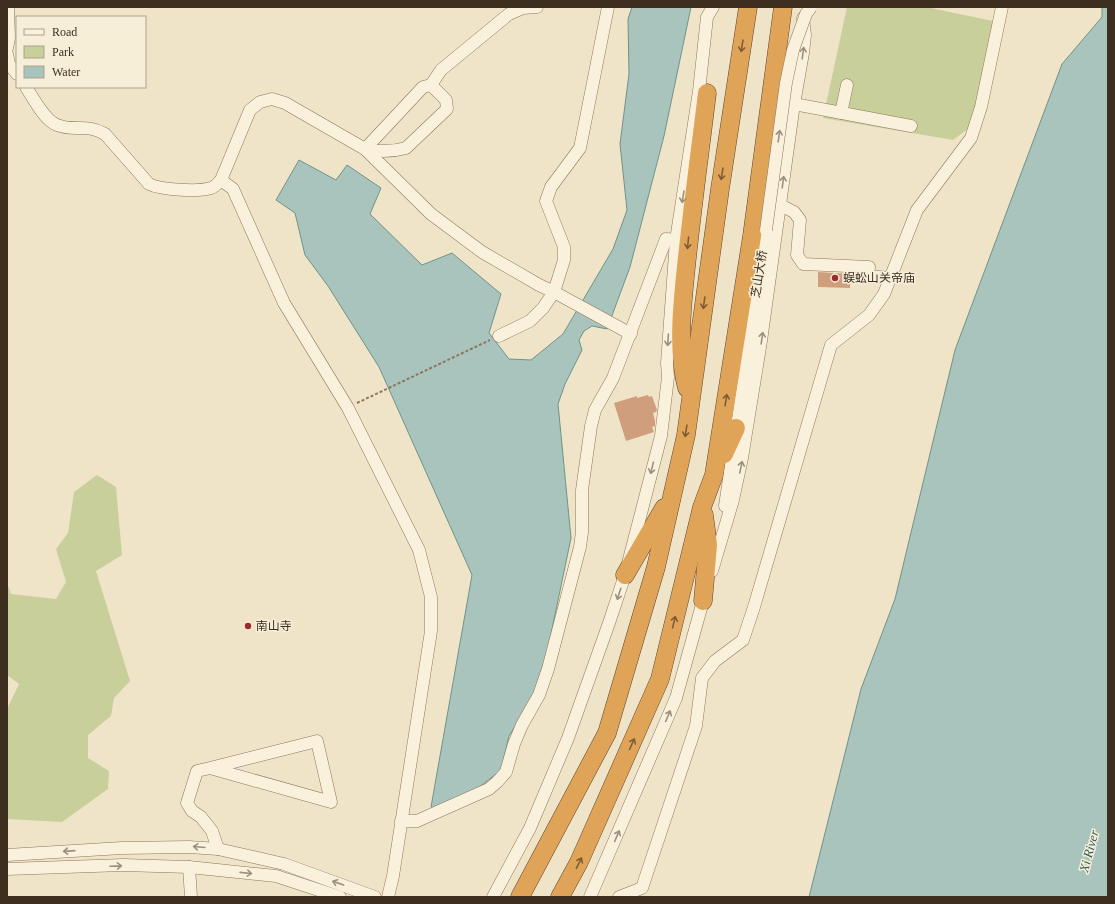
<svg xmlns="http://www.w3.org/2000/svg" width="1115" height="904" font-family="'Times New Roman','Noto Sans SC',serif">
<rect width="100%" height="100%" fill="#f0e4c8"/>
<g fill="#c9cf9b">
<path d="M847,7h79l67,14 -20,104 -20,15 -130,-22z"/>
<path d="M97,475l19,12 6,68 -26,16 34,110 -16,17 -3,18 -23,19v23l21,13 -1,18 -46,33 -55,-3v-110l12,-25 -12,-9v-92l4,11 45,5 10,-17 -10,-33 12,-16 6,-41z"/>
</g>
<g fill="#a9c4bc" stroke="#6f938a">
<path d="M632,7h59l-27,129 -34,131 -23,62 -15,-3 -8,5 -5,9 3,10 -17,34 -7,20 13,134 -24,115 -15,46 -23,37 -8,34 -33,26 -30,13 -7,-2 41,-232 -93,-208 -51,-81 -23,-31 -10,-42 -19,-13 23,-40 37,20 11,-15 34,23 -11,26 52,51 30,-12 49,41 -12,39 20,26 22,1 32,-26 50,-85 14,-39 -7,-66 9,-70 -1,-55z"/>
<path d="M1102,7h6v890h-299l52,-208 34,-90 60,-249 107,-286 40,-47z"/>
</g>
<g fill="#cf9f7d">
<path d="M818,272l32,2v14l-32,-1z"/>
<path d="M648,395l1,2 3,-1 5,14 -1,2 -3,1 2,8v5l-3,1 2,5 -28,9 -12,-38 23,-7v2z"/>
</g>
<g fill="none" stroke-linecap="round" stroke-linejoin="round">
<g stroke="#8d765c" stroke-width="13">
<g id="minor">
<path d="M7,48l2,-10 -1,-31"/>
<path d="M7,54l2,10 8,10"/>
<path d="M431,85l15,15 1,9 -41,39c-14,4 -27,4 -41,1l58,-62z"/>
<path d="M431,85l10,-15 68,-56 14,-6 14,-1"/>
<path d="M26,87c7,11 19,34 31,38 17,7 29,-2 48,9l44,50c12,6 50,8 62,4 4,-1 7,-5 10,-8l29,-70 10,-8 12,-3 13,4 80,46 66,65 51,38 57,33 15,7 77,42"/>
<path d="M794,104l117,22"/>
<path d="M841,113l6,-28"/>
<path d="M221,180l12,9 51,114 64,105 71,142 12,47v34l-38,245 -5,21"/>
<path d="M780,205l14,7 6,8 -3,35 6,9 66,3 -1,9 22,2"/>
<path d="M499,336l31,-15 13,-13 11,-16 10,-32v-13l-18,-46 5,-14 29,-39 28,-141"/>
<path d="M725,506l41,-276"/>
<path d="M712,571l21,-71 9,-42 19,-117 33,-237 9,-51 2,-18 -2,-17"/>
<path d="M210,768l121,34 -14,-61 -107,27 -13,3 -10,32 5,8 9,6 11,14 6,18"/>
<path d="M401,821h16l72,-32 8,-7 9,-10 8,-28 8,-19 17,-30 9,-26 32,-122 2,-15v-42l9,-64 4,-16 18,-32 53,-139 10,1"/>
<path d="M7,855l115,-7 67,-1 29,2 66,15 91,33"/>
<path d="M189,867l2,30"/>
<path d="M7,869l116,-4 66,2 87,9 64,21"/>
<path d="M493,897l37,-69 38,-90 41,-115 16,-48 36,-139 7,-59 -1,-14 9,-123 23,-149 8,-74 6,-10"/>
<path d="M590,897l86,-199 29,-104"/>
<path d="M619,897l23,-9 54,-162 6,-48 13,-17 28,-21 11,-33 77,-262 38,-30 15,-21 33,-84 54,-72 10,-31 21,-100"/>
</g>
</g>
<g stroke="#5b4430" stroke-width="19">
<g id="highway">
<path d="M687,388c-10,-37 -5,-83 -1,-121 6,-58 14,-116 21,-174"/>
<path d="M724,454l12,-26"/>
<path d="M625,575l39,-67"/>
<path d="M703,601l5,-56 -4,-30"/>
<path d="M520,897l87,-164 49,-166 30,-132 34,-246 28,-182"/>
<path d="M560,897l19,-35 81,-183 42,-172 12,-32 38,-239 31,-229"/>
</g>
</g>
<path stroke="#8d765c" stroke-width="2" stroke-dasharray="3 2" stroke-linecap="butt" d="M357,403l133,-63"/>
<use href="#minor" stroke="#faf1dc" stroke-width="12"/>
<use href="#highway" stroke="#e0a458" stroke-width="18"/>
<g stroke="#8d765c" stroke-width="13" stroke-linecap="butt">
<path id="minor-bridge" d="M766,230l20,-147 7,-33 13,-36 5,-7"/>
</g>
<use href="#minor-bridge" stroke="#faf1dc" stroke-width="12"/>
</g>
<defs><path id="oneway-shaft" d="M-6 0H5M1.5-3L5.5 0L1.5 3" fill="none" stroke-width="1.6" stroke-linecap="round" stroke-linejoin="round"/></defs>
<g stroke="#7e5d36">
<use href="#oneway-shaft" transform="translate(742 46) rotate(99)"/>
<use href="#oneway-shaft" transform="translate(722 174) rotate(99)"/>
<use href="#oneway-shaft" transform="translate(688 243) rotate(96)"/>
<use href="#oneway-shaft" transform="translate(704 303) rotate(98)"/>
<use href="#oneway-shaft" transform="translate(726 400) rotate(-81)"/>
<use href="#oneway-shaft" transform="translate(686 431) rotate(99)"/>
<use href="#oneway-shaft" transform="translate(674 622) rotate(-76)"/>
<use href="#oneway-shaft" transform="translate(632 744) rotate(-66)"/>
<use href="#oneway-shaft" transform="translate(579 863) rotate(-64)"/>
</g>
<g stroke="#9c907e">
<use href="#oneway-shaft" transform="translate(803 53) rotate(-82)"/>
<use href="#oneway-shaft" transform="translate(779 136) rotate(-82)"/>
<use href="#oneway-shaft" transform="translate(783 182) rotate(-82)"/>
<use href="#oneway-shaft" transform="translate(683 197) rotate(99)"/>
<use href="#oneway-shaft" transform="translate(762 338) rotate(-82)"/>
<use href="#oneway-shaft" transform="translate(668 340) rotate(94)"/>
<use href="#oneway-shaft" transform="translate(741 467) rotate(-78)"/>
<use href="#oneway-shaft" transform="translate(652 468) rotate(104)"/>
<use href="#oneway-shaft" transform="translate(619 594) rotate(108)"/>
<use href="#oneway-shaft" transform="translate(668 716) rotate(-67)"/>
<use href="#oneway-shaft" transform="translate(617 836) rotate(-67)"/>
<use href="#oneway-shaft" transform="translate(199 847) rotate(-175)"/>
<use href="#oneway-shaft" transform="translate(69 851) rotate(176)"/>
<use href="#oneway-shaft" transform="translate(116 866) rotate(-2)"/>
<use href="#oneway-shaft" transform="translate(246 873) rotate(6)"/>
<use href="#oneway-shaft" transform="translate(338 883) rotate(-161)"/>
</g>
<g fill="#9e2a2b" stroke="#f7eed8" stroke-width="1.5">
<circle cx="835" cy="278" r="4"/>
<circle cx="248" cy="626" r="4"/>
</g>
<g text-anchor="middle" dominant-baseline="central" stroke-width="3" stroke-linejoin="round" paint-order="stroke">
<g font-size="12" fill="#3d2e20" stroke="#f7eed8">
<text transform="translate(759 274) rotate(-81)">芝山大桥</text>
</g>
<g font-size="12" fill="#3d2e20" stroke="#f7eed8" text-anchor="start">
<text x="843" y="278">蜈蚣山关帝庙</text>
<text x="256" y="626">南山寺</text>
</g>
<g font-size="13" font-style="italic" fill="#2f5d5a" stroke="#f7eed8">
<text transform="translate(1089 851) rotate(-75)">Xi River</text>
</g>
</g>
<rect width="1115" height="904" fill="none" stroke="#3d2e20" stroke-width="16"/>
<rect x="16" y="16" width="130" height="72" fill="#f7eed8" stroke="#ada18e"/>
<rect x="24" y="29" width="20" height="6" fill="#faf1dc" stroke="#ada18e"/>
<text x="52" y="36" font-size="12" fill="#3d2e20">Road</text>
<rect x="24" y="46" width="20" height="12" fill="#c9cf9b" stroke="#ada18e"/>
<text x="52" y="56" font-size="12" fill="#3d2e20">Park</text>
<rect x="24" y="66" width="20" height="12" fill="#a9c4bc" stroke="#ada18e"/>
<text x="52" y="76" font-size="12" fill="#3d2e20">Water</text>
</svg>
